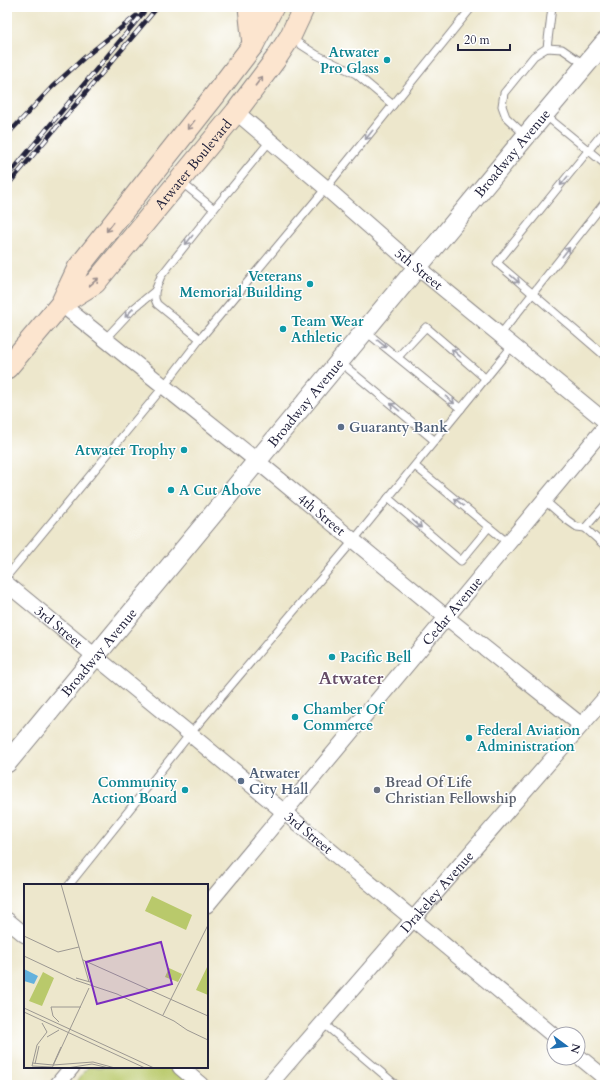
<svg xmlns="http://www.w3.org/2000/svg" width="612" height="1092" font-family="Cardo,serif">
<rect width="100%" height="100%" fill="#fff"/>
<filter id="ink" filterUnits="userSpaceOnUse"><feTurbulence type="fractalNoise" baseFrequency=".025" numOctaves="2"/><feDisplacementMap in="SourceGraphic" scale="8" xChannelSelector="R" yChannelSelector="G"/><feConvolveMatrix kernelMatrix="1 2 1 2 8 2 1 2 1" color-interpolation-filters="sRGB"/></filter>
<filter id="wash" filterUnits="userSpaceOnUse"><feTurbulence type="fractalNoise" baseFrequency=".012" numOctaves="4" result="noise"/><feDisplacementMap in="SourceGraphic" scale="16" xChannelSelector="R" yChannelSelector="G"/><feGaussianBlur stdDeviation="0.9" result="paint"/><feColorMatrix in="noise" values="0 0 0 0 0 0 0 0 0 0 0 0 0 0 0 0 0 1.4 0 .05"/><feComposite in="paint" operator="in"/></filter>
<g filter="url(#wash)">
<rect width="100%" height="100%" fill="#ede7cc"/>
<path fill="#b9c96b" stroke="#6e7653" d="M88,1067h86l20,18h-120z"/>
</g>
<g filter="url(#ink)">
<g fill="none" stroke-linecap="round" stroke-linejoin="round">
<g stroke="#888484" stroke-width="9">
<g id="service">
<path d="M292,39l25,16 39,19 37,31"/>
<path d="M547,48l5,-41"/>
<path d="M545,115l60,49"/>
<path d="M605,130l-108,133 108,93"/>
<path d="M525,135l-19,-18 -4,-11 2,-13 30,-37 13,-8 15,1 23,16"/>
<path d="M180,181l34,28 56,-68"/>
<path d="M365,331l96,78"/>
<path d="M500,335l105,-133"/>
<path d="M105,339l28,-30 22,-18"/>
<path d="M200,339l-43,-35 -2,-5v-8l6,-15 53,-67"/>
<path d="M398,357l28,-30 60,52"/>
<path d="M340,362l95,79"/>
<path d="M415,466l93,77"/>
<path d="M388,498l73,63 28,-34"/>
<path d="M544,500l23,20 10,7 8,1 20,-23"/>
<path d="M585,528l20,18"/>
<path d="M7,576l157,-190 36,-47 126,-151 146,-181"/>
<path d="M69,885l121,-151 163,-193 160,-196"/>
<path d="M323,1023l73,62"/>
</g>
</g>
<g stroke="#888484" stroke-width="17">
<g id="minor">
<path id="s1" d="M236,112l90,76 75,66 204,167"/>
<path id="s2" d="M61,304l196,157 189,156 135,108"/>
<path id="s3" d="M7,584l183,150 364,302"/>
<path id="s4" d="M207,905l398,-478"/>
<path d="M7,920l18,15"/>
<path d="M578,1056l27,22"/>
<path d="M180,1067l21,18"/>
<path d="M57,1085l15,-18"/>
<path id="s5" d="M269,1085l336,-387"/>
</g>
</g>
<g stroke="#888484" stroke-width="21">
<g id="tertiary">
<path id="s6" d="M7,763l519,-627 79,-94"/>
</g>
</g>
<g stroke="#888484" stroke-width="23">
<g id="secondary">
<path d="M249,7l4,38"/>
<path id="s7" d="M61,304l34,-21 141,-171 39,-52 15,-23 14,-30"/>
<path d="M7,368l54,-64 17,-36 137,-173 38,-50 20,-38"/>
</g>
</g>
<use href="#service" stroke="#fff" stroke-width="7"/>
<use href="#minor" stroke="#fff" stroke-width="15"/>
<use href="#tertiary" stroke="#fff" stroke-width="19"/>
<use href="#secondary" stroke="#fce5cf" stroke-width="21"/>
<g stroke="#22223b" stroke-width="4.5">
<g id="rail">
<path d="M7,135l45,-48 33,-30 51,-41"/>
<path d="M7,177l141,-170"/>
<path d="M7,186l149,-177"/>
</g>
</g>
<use href="#rail" stroke="#fff" stroke-width="3" stroke-dasharray="9" stroke-linecap="butt"/>
</g>
<defs><path id="oneway-shaft" d="M-6 0H5M1.5-3L5.5 0L1.5 3" fill="none" stroke-width="1.6" stroke-linecap="round" stroke-linejoin="round"/></defs>
<g stroke="#9a8d8c">
<use href="#oneway-shaft" transform="translate(259 81) rotate(-53)"/>
<use href="#oneway-shaft" transform="translate(191 125) rotate(128)"/>
<use href="#oneway-shaft" transform="translate(110 227) rotate(128)"/>
<use href="#oneway-shaft" transform="translate(94 282) rotate(-41)"/>
</g>
<g stroke="#9c9ca7">
<use href="#oneway-shaft" transform="translate(369 135) rotate(129)"/>
<use href="#oneway-shaft" transform="translate(564 181) rotate(129)"/>
<use href="#oneway-shaft" transform="translate(189 240) rotate(129)"/>
<use href="#oneway-shaft" transform="translate(566 252) rotate(-52)"/>
<use href="#oneway-shaft" transform="translate(515 279) rotate(41)"/>
<use href="#oneway-shaft" transform="translate(129 313) rotate(133)"/>
<use href="#oneway-shaft" transform="translate(382 344) rotate(39)"/>
<use href="#oneway-shaft" transform="translate(456 353) rotate(-139)"/>
<use href="#oneway-shaft" transform="translate(450 400) rotate(40)"/>
<use href="#oneway-shaft" transform="translate(395 407) rotate(-141)"/>
<use href="#oneway-shaft" transform="translate(459 502) rotate(-140)"/>
<use href="#oneway-shaft" transform="translate(417 524) rotate(41)"/>
</g>
</g>
<g fill="#0f9aa8" stroke="#fff" stroke-width="1.5">
<circle cx="387" cy="60" r="4"/>
<circle cx="310" cy="284" r="4"/>
<circle cx="283" cy="329" r="4"/>
<circle cx="184" cy="450" r="4"/>
<circle cx="171" cy="490" r="4"/>
<circle cx="332" cy="657" r="4"/>
<circle cx="295" cy="717" r="4"/>
<circle cx="469" cy="738" r="4"/>
<circle cx="185" cy="790" r="4"/>
</g>
<g fill="#5c6f8a" stroke="#fff" stroke-width="1.5">
<circle cx="341" cy="427" r="4"/>
<circle cx="241" cy="781" r="4"/>
</g>
<circle fill="#6b7280" stroke="#fff" stroke-width="1.5" cx="377" cy="790" r="4"/>
<g text-anchor="middle" dominant-baseline="central" stroke-width="3" stroke-linejoin="round" paint-order="stroke">
<g font-size="14" font-weight="bold" fill="#0d838f" stroke="#fff" text-anchor="start">
<text x="379" y="52" text-anchor="end">Atwater<tspan x="379" dy="16">Pro Glass</tspan></text>
<text x="302" y="276" text-anchor="end">Veterans<tspan x="302" dy="16">Memorial Building</tspan></text>
<text x="291" y="321">Team Wear<tspan x="291" dy="16">Athletic</tspan></text>
<text x="176" y="450" text-anchor="end">Atwater Trophy</text>
<text x="179" y="490">A Cut Above</text>
<text x="340" y="657">Pacific Bell</text>
<text x="303" y="709">Chamber Of<tspan x="303" dy="16">Commerce</tspan></text>
<text x="477" y="730">Federal Aviation<tspan x="477" dy="16">Administration</tspan></text>
<text x="177" y="782" text-anchor="end">Community<tspan x="177" dy="16">Action Board</tspan></text>
</g>
<g font-size="14" fill="#22223b" stroke="#fff">
<text stroke="none"><textPath href="#s6" startOffset="792">Broadway Avenue</textPath></text>
<text stroke="none"><textPath href="#s7" startOffset="194">Atwater Boulevard</textPath></text>
<text stroke="none"><textPath href="#s1" startOffset="241">5th Street</textPath></text>
<text stroke="none"><textPath href="#s6" startOffset="468">Broadway Avenue</textPath></text>
<text stroke="none"><textPath href="#s2" startOffset="335">4th Street</textPath></text>
<text stroke="none"><textPath href="#s4" startOffset="383">Cedar Avenue</textPath></text>
<text stroke="none"><textPath href="#s3" startOffset="67">3rd Street</textPath></text>
<text stroke="none"><textPath href="#s6" startOffset="144">Broadway Avenue</textPath></text>
<text stroke="none"><textPath href="#s3" startOffset="391">3rd Street</textPath></text>
<text stroke="none"><textPath href="#s5" startOffset="256">Drakeley Avenue</textPath></text>
</g>
<g font-size="14" font-weight="bold" fill="#4e5e75" stroke="#fff" text-anchor="start">
<text x="349" y="427">Guaranty Bank</text>
<text x="249" y="773">Atwater<tspan x="249" dy="16">City Hall</tspan></text>
</g>
<g font-size="14" font-weight="bold" fill="#5b616d" stroke="#fff" text-anchor="start">
<text x="385" y="782">Bread Of Life<tspan x="385" dy="16">Christian Fellowship</tspan></text>
</g>
<g font-size="18" font-weight="bold" fill="#644b66" stroke="#fff">
<text x="351" y="678">Atwater</text>
</g>
</g>
<g transform="translate(24 884)">
<rect width="184" height="184" fill="#ede7cc"/>
<path d="M128,12l40,19 -6,15 -41,-19zM184,81v30l-12,-5zM145,84l13,6 -4,8 -13,-5zM19,88l11,6 -12,28 -13,-5z" fill="#b9c96b"/>
<path d="M0,85l14,7 -4,8 -10,-3z" fill="#63b1dd"/>
<path fill="none" stroke="#9c9892" stroke-width="1" d="M37,0l28,98M0,52l34,16 21,-5M0,72l51,24 42,14 57,27 13,9 21,10M59,76l125,56M52,94l14,4M27,123h30M27,123l2,9 6,6M0,124l130,60M0,128l121,56M139,131l45,-90M23,153l12,-7M13,161l-5,21 20,1M13,161l10,-13 -5,-9M8,179l21,2M11,180l4,-18M29,181l40,-3 22,6M29,181l8,-18M28,184l37,-80M43,184l25,-4 17,4"/>
<path fill="#7b2cbf" fill-opacity="0.15" stroke="#7b2cbf" stroke-width="2" d="M137,58l11,42 -75,20 -11,-42z"/>
<rect width="184" height="184" fill="none" stroke="#22223b" stroke-width="2"/>
</g>
<rect width="612" height="1092" fill="none" stroke="#fff" stroke-width="24"/>
<g transform="translate(566 1046) rotate(105)"><circle r="19" fill="#ffffff" stroke="#a7a7b1"/>
<path d="M0-3L7 15L0 10L-7 15Z" fill="#1f6fb2"/>
<text y="-6" font-size="11" font-weight="bold" text-anchor="middle" fill="#22223b">N</text>
</g>
<path d="M458 44v6h52v-6" fill="none" stroke="#22223b" stroke-width="2"/>
<text x="464" y="44" font-size="12" fill="#22223b" stroke="#ffffff" stroke-width="3" paint-order="stroke">20 m</text>
</svg>
